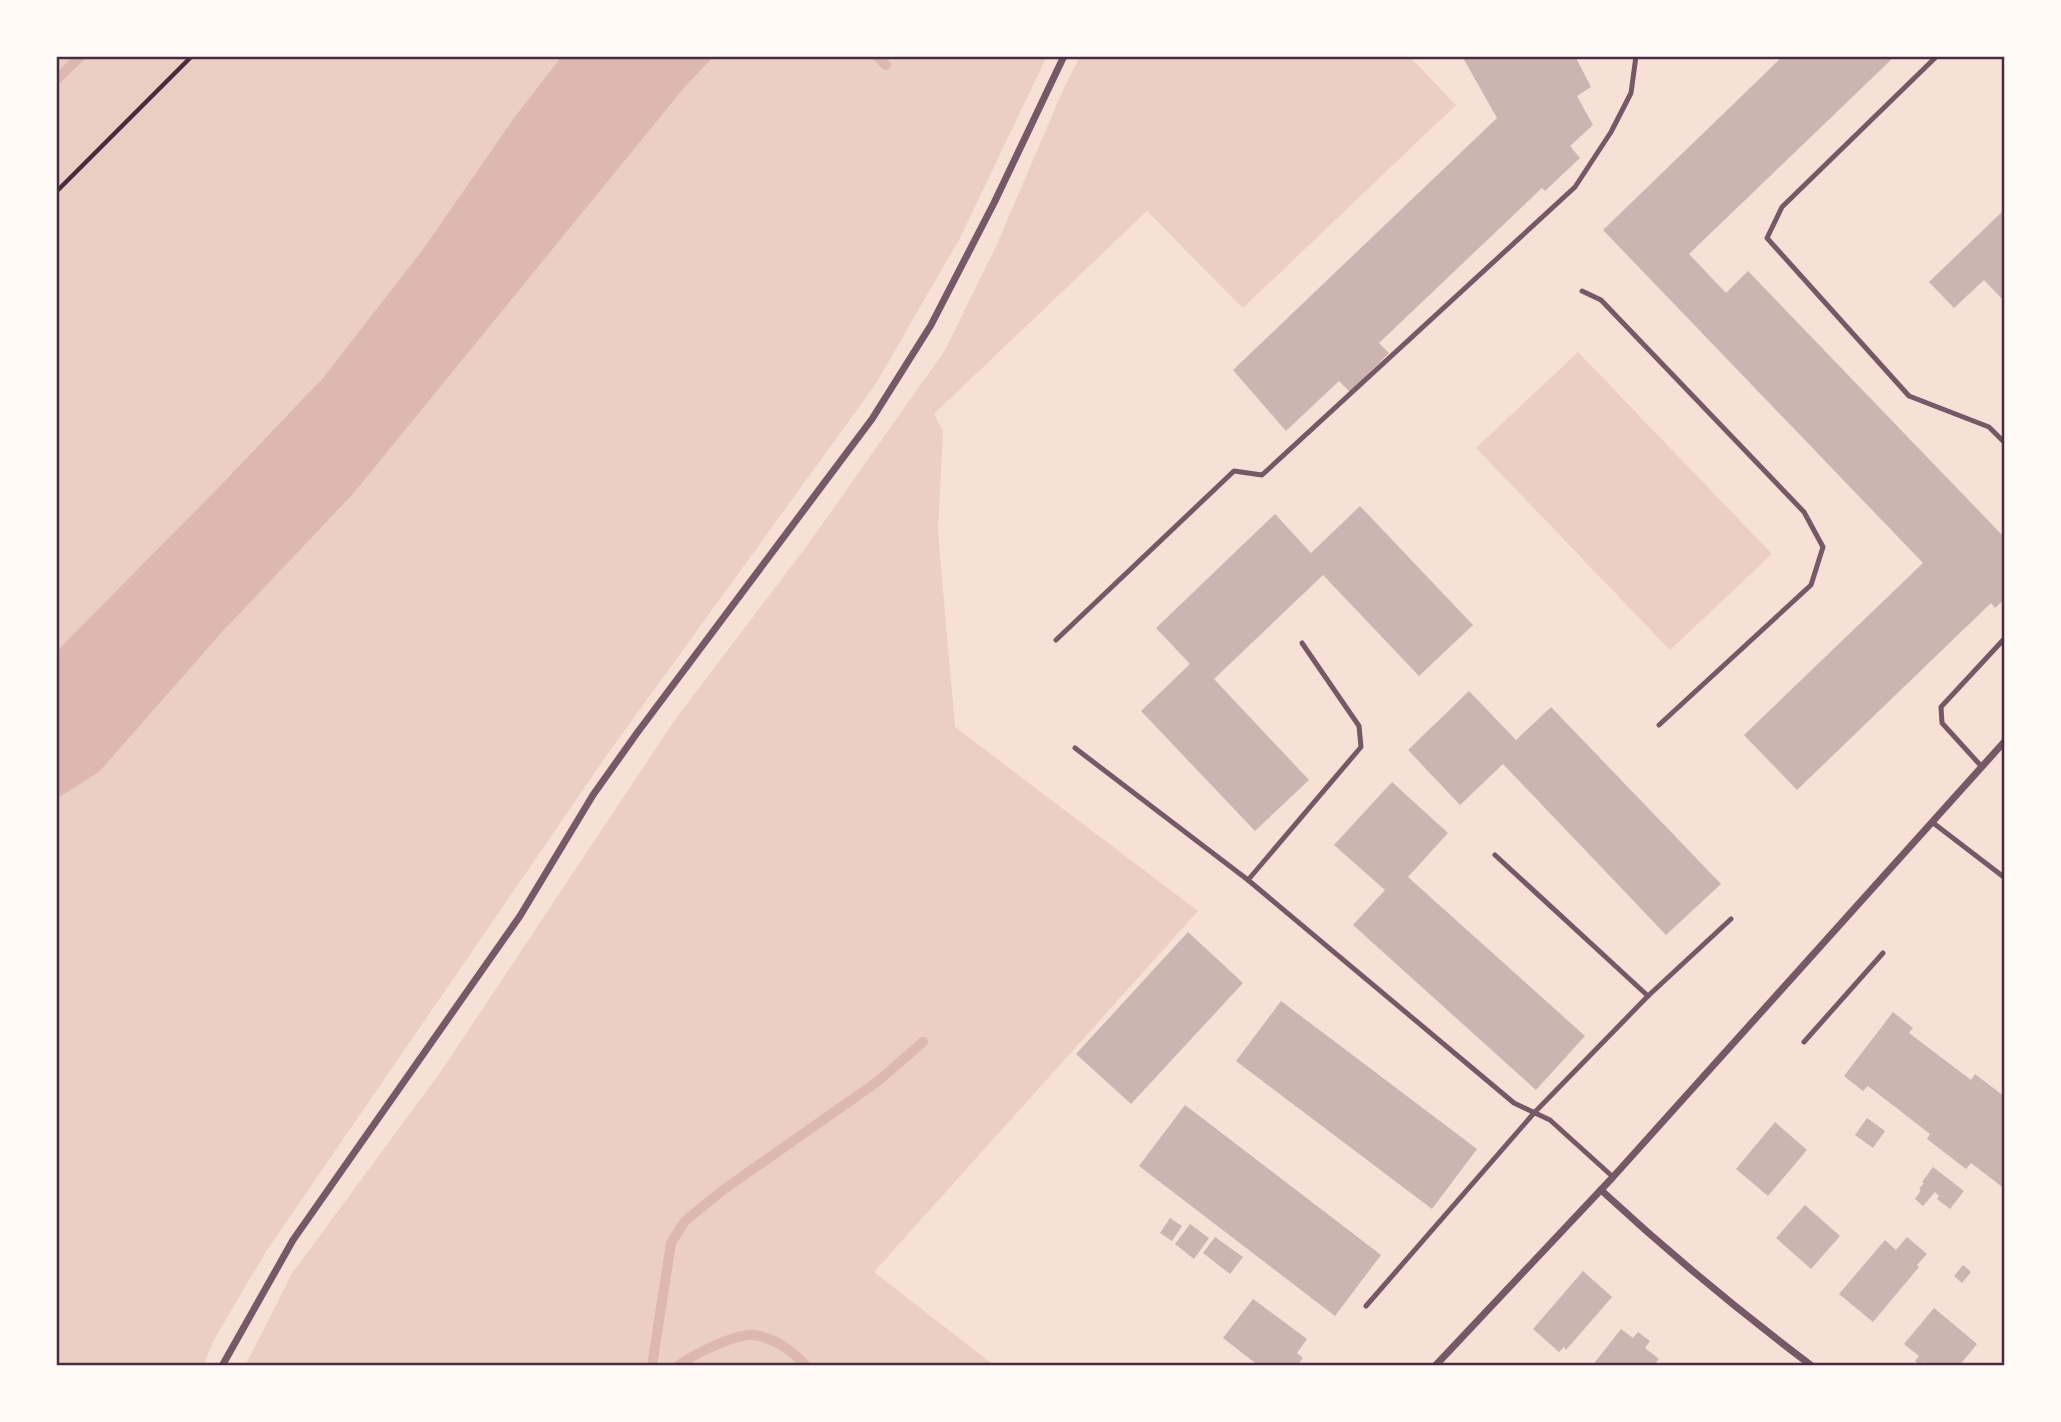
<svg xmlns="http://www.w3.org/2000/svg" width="2061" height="1422" font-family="Arial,sans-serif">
<rect width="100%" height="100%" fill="#f7e1d7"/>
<g fill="#ebcfc5">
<path d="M56,56h991l-87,182 -85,147 -266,367 -344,501 -50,85 -12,28h-147z"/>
<path d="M1080,56h329l47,49 -213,203 -96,-97 -213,203 9,18 -5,100 17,195 243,184 -324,361 121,94h-750l48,-94 149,-202 232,-349 135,-178 136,-193 52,-106 66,-154z"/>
<path d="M1578,352l194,202 -102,96 -194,-202z"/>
</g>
<path fill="#dcb8b0" d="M562,56h152l-31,33 -331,406 -131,138 -122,139 -43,27v-147l164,-166 103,-108 101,-130 90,-130z"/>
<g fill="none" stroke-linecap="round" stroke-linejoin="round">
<g stroke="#dcb8b0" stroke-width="10">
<path d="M877,56l9,9"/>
<path d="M56,80l25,-24"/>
<path d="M652,1366l19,-123 14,-22 38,-31 154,-108 46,-40"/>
<path d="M678,1366c14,-11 60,-34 77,-31 20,4 38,16 51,31"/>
</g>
</g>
<g fill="#ccb4b1">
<path d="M1462,56h113l16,31 -14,9 16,29 -23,21 10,12 -35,33 -3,-3 -163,155 10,10 -39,39 -11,-11 -53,50 -53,-61 264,-252z"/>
<path d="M1783,56h112l-206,198 37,39 22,-22 257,267v61l-10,9 -4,-5 -194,187 -53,-55 179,-172 -320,-333z"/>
<path d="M2005,209v93l-21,-22 -30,28 -25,-26z"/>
<path d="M1360,506l113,119 -54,51 -96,-101 -109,104 95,101 -54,51 -114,-120 49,-47 -34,-36 119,-114 36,39z"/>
<path d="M1469,691l47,49 35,-33 170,177 -55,51 -163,-171 -43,41 -52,-55z"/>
<path d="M1392,782l56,51 -40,44 177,159 -49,54 -183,-165 32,-35 -51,-45z"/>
<path d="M1188,932l55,51 -112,121 -55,-50z"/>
<path d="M1281,1001l196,148 -45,60 -196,-148z"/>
<path d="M1893,1012l20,16 -4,5 62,47 4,-6 30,23v92l-34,-26 -5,6 -39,-30 3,-5 -62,-48 -5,5 -19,-15z"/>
<path d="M1185,1105l196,150 -46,61 -196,-150z"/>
<path d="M1867,1118l18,13 -12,17 -18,-13z"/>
<path d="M1775,1122l32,28 -39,46 -32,-27z"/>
<path d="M1933,1167l31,24 -14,18 -13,-10 2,-3 -4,-4 -12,14 -8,-7 6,-9 -2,-1 5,-6 -2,-1z"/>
<path d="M1805,1205l35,31 -29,33 -35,-31z"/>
<path d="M1170,1218l12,8 -10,15 -12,-8z"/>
<path d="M1190,1224l19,14 -15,21 -19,-15z"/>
<path d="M1215,1237l28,20 -13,17 -27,-21z"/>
<path d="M1907,1237l20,17 -10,11 2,2 -46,55 -34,-28 46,-54 11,10z"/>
<path d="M1963,1265l8,7 -9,11 -8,-7z"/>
<path d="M1583,1271l29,26 -46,53 -2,-3 -5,5 -26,-23z"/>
<path d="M1253,1299l54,40 -10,14 6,5 -6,8h-38l-36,-28z"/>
<path d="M1934,1308l43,36 -18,22h-30l-5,-4 -3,4 -6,-5 4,-5 -15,-12z"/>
<path d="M1621,1329l12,9 5,-6 12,9 -5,7 14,11 -6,7h-61z"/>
</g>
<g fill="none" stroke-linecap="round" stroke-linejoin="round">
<path stroke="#4a2c40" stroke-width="4.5" d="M56,192l136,-136"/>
<g stroke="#755966" stroke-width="5">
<path d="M1937,56l-155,151 -15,31 142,158 80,31 16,16"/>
<path d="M1582,291l19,9 203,212 19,35 -12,38 -152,140"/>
<path d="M1056,640l178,-169 28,4 313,-288 36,-55 20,-39 5,-37"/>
<path d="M1075,748l173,132 266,223 36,17 63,57"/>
<path d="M1982,767l-40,-44 -1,-16 64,-69"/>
<path d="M1932,822l73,56"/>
<path d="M1495,855l153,141"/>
<path d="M1248,880l113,-133 -2,-21 -57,-83"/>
<path d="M1804,1042l79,-89"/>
<path d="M1366,1306l168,-193 114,-117 83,-77"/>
</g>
<g stroke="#755966" stroke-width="7">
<path d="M1601,1190c67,62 138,121 211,176"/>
<path d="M222,1366l71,-126 227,-324 73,-121 44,-62 235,-314 59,-94 63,-122 70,-147"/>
<path d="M1435,1366l178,-189 392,-436"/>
</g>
</g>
<rect width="2061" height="1422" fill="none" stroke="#fffaf5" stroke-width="116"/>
<rect x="58" y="58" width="1945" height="1306" fill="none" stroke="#4a2c40" stroke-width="2.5"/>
</svg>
